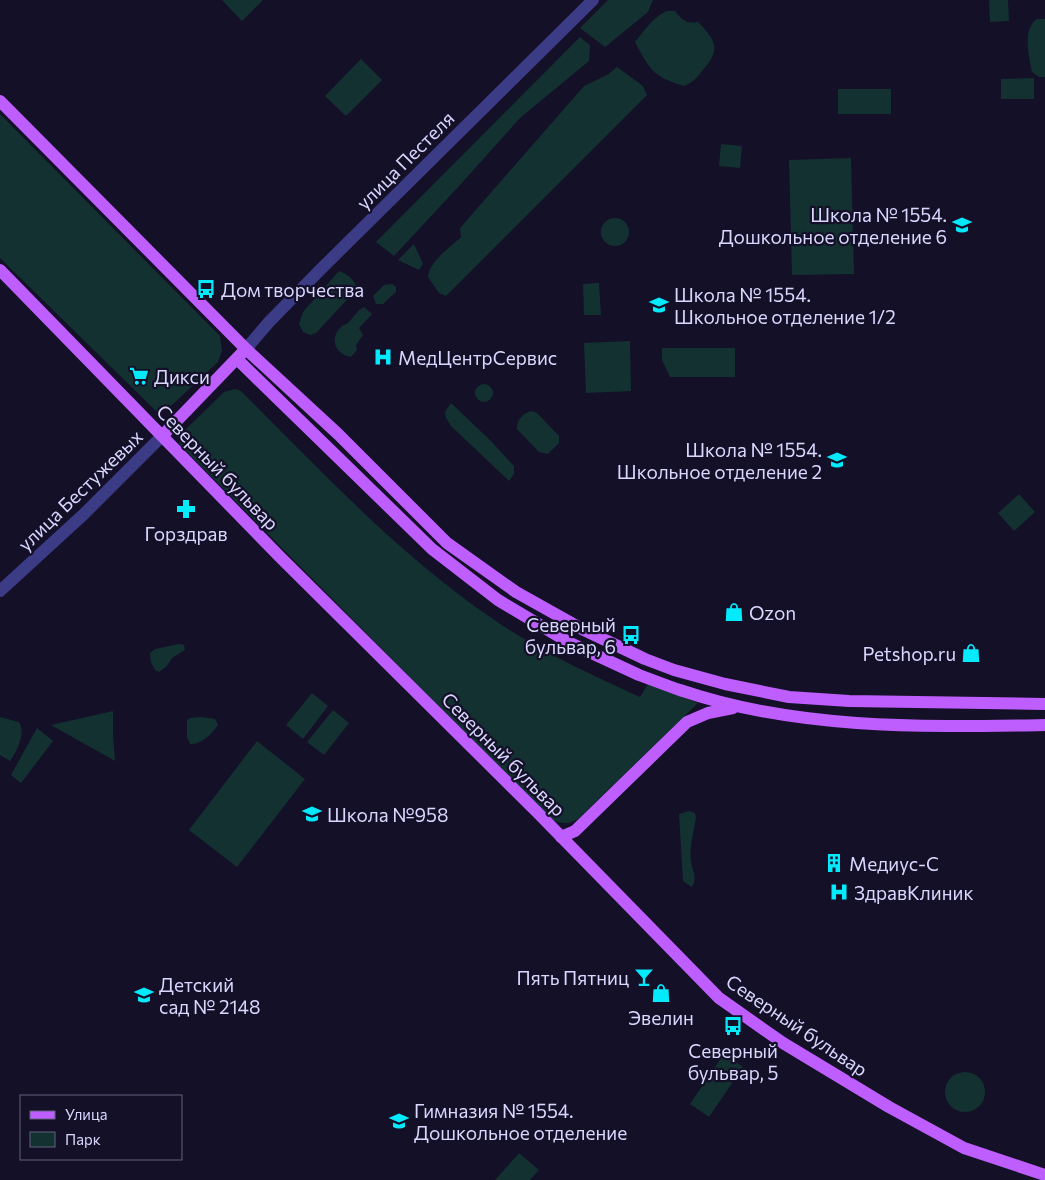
<svg xmlns="http://www.w3.org/2000/svg" width="1045" height="1180" font-family="Commissioner,sans-serif">
<rect width="100%" height="100%" fill="#131028"/>
<g fill="#133130">
<path d="M222,0h41l-21,21z"/>
<path d="M608,0h45l-5,12 -43,35 -25,-19z"/>
<path d="M989,0h19l1,21 -19,1z"/>
<path d="M667,11h8c7,9 11,13 23,11 19,20 23,28 4,49 -5,7 -10,12 -18,15 -32,-10 -33,-15 -49,-44 9,-11 19,-26 32,-31z"/>
<path d="M1037,19h8v58h-6l-7,-5c-3,-16 -10,-43 5,-53z"/>
<path d="M580,37l10,8 -1,16 -69,57 -60,67 -66,71 -18,-14z"/>
<path d="M361,59l21,21 -36,36 -21,-20z"/>
<path d="M617,67l26,19 4,9 -201,201 -7,-3 -11,-16c2,-16 21,-29 33,-40l-1,-9 124,-142 23,-11z"/>
<path d="M1034,78v21h-33v-20z"/>
<rect x="838" y="89" width="53" height="25"/>
<path d="M0,114l220,222 2,15 -4,11 -46,43 -14,8 -158,-155z"/>
<path d="M721,144l21,2 -2,22 -21,-2z"/>
<path d="M851,158l3,116 -62,1 -3,-115z"/>
<circle cx="615" cy="232" r="14"/>
<path d="M414,244l9,20 -4,6 -21,-10z"/>
<path d="M339,271c10,4 15,8 18,18l-41,44 -6,2 -7,-3 -4,-8 4,-12z"/>
<path d="M599,283l2,32h-17l-1,-31z"/>
<path d="M392,284l4,3v5l-13,12h-7l-3,-8 11,-11z"/>
<path d="M364,307l8,7 -13,14 4,7 -7,10 1,5 -6,7c-15,-3 -22,-17 -11,-29 3,-4 7,-3 10,-7 5,-6 7,-10 14,-14z"/>
<path d="M630,341l1,50 -45,2 -2,-50z"/>
<path d="M662,348h73v29h-65l-8,-17z"/>
<circle cx="484" cy="393" r="9"/>
<path d="M235,389l6,2c80,80 158,164 252,228 46,32 97,55 147,78l8,-13 50,19 -120,116c-9,6 -18,5 -28,0l-370,-374 -1,-4 2,-7 43,-42z"/>
<path d="M451,403l40,38 23,25v8l-5,7 -58,-55 -5,-8 -1,-6z"/>
<path d="M531,411l6,2 22,23v7l-11,11 -9,-2 -22,-23c-1,-8 6,-16 14,-18z"/>
<path d="M1019,494l16,18 -21,19 -16,-18z"/>
<path d="M179,644l5,1 1,5 -13,8 -6,9 -7,5 -4,-2 -4,-8 -1,-9 5,-4z"/>
<path d="M312,693l16,13 -25,33 -17,-14z"/>
<path d="M333,710l16,13 -25,32 -17,-13z"/>
<path d="M113,711v24l2,26 -64,-36z"/>
<path d="M0,717l19,5c7,11 -2,29 -9,39l-10,-6z"/>
<path d="M201,717l14,2 3,6c-6,9 -17,20 -28,19l-3,-7v-17l3,-2z"/>
<path d="M37,728l16,13 -32,42 -10,-8z"/>
<path d="M257,741l48,38 -68,88 -48,-37z"/>
<path d="M689,811l6,2 1,5c-2,12 -7,31 -5,43 1,10 7,16 1,26l-9,-6 -4,-67z"/>
<path d="M724,1054l19,13 -34,50 -19,-13z"/>
<circle cx="965" cy="1092" r="20"/>
<path d="M519,1153l20,17 -9,10h-35z"/>
</g>
<g fill="none" stroke-linecap="round" stroke-linejoin="round">
<g stroke="#3c3b86" stroke-width="12">
<path d="M246,349l23,-27 51,-52 273,-270"/>
<path d="M0,591l84,-77 79,-79"/>
</g>
<g stroke="#be5efe" stroke-width="12">
<path d="M0,101l246,248 92,85 109,109 69,49 66,37 63,30 29,11 51,14 64,13 60,4 196,3"/>
<path d="M0,270l280,287 257,255 182,186 64,45 106,64 75,41 81,27"/>
<path d="M237,359l195,190 66,51 72,43 69,32 43,16 -2,-1c117,40 243,37 365,35"/>
<path d="M163,435l79,-82"/>
<path d="M561,837l14,-6 112,-109 21,-9 25,-5"/>
</g>
</g>
<defs>
<g id="school-bare" transform="scale(1.5)"><path d="M0-5L7-2L0 1L-7-2ZM-4 1L0 2.5L4 1V4Q0 6-4 4Z" fill="#04eafd" stroke="#131028" stroke-width="2.5" paint-order="stroke"/></g>
<g id="bus-bare" transform="scale(1.5)"><path d="M-5-6H5V4H4V6H2V4H-2V6H-4V4H-5ZM-3.5-4V0h7V-4ZM-3.5 1.2v1.5H-2V1.2ZM2 1.2v1.5H3.5V1.2Z" fill="#04eafd" stroke="#131028" stroke-width="2.5" paint-order="stroke"/></g>
<g id="hospital-bare" transform="scale(1.5)"><path d="M-5-5h3v3.5h4V-5h3V5h-3V1.5h-4V5h-3Z" fill="#04eafd" stroke="#131028" stroke-width="2.5" paint-order="stroke"/></g>
<g id="supermarket-bare" transform="scale(1.5)"><path d="M-6-5.5h2.5l.6 2H6L4.5 2H-2.5L-4.4-4H-6ZM-1.5 3.2a1.3 1.3 0 1 0 .1 0ZM3 3.2a1.3 1.3 0 1 0 .1 0Z" fill="#04eafd" stroke="#131028" stroke-width="2.5" paint-order="stroke"/></g>
<g id="pharmacy-bare" transform="scale(1.5)"><path d="M-2-6h4v4h4v4h-4v4h-4v-4h-4v-4h4Z" fill="#04eafd" stroke="#131028" stroke-width="2.5" paint-order="stroke"/></g>
<g id="shop-bare" transform="scale(1.5)"><path d="M-5-2.5h2.3a2.7 3.5 0 0 1 5.4 0H5L5.5 6h-11ZM-1.5-2.5h3a1.5 2.3 0 0 0-3 0Z" fill="#04eafd" stroke="#131028" stroke-width="2.5" paint-order="stroke"/></g>
<g id="building-bare" transform="scale(1.5)"><path d="M-4-6H4V6H1V3H-1V6H-4ZM-2.5-4.3h1.7v1.8h-1.7ZM.8-4.3h1.7v1.8H.8ZM-2.5-1h1.7V.8h-1.7ZM.8-1h1.7V.8H.8Z" fill="#04eafd" stroke="#131028" stroke-width="2.5" paint-order="stroke"/></g>
<g id="bar-bare" transform="scale(1.5)"><path d="M-6-5H6L.8 .8V4.5H3.5V6h-7V4.5H-.8V.8Z" fill="#04eafd" stroke="#131028" stroke-width="2.5" paint-order="stroke"/></g>
</defs>
<g fill-rule="evenodd">
<use href="#school-bare" x="962" y="225"/>
<use href="#bus-bare" x="206" y="289"/>
<use href="#school-bare" x="659" y="305"/>
<use href="#hospital-bare" x="383" y="357"/>
<use href="#supermarket-bare" x="139" y="376"/>
<use href="#school-bare" x="837" y="460"/>
<use href="#pharmacy-bare" x="186" y="509"/>
<use href="#shop-bare" x="734" y="612"/>
<use href="#bus-bare" x="631" y="635"/>
<use href="#shop-bare" x="971" y="653"/>
<use href="#school-bare" x="312" y="814"/>
<use href="#building-bare" x="834" y="863"/>
<use href="#hospital-bare" x="839" y="892"/>
<use href="#bar-bare" x="644" y="977"/>
<use href="#shop-bare" x="661" y="993"/>
<use href="#school-bare" x="144" y="995"/>
<use href="#bus-bare" x="733" y="1026"/>
<use href="#school-bare" x="399" y="1121"/>
</g>
<g text-anchor="middle" dominant-baseline="central" stroke-width="4.5" stroke-linejoin="round" paint-order="stroke">
<g font-size="19" fill="#dad7ff" stroke="#131028">
<text transform="translate(405 160) rotate(-45)">улица Пестеля</text>
<text transform="translate(218 467) rotate(46)">Северный бульвар</text>
<text transform="translate(80 490) rotate(-44)">улица Бестужевых</text>
<text transform="translate(504 754) rotate(45)">Северный бульвар</text>
<text transform="translate(797 1025) rotate(34)">Северный бульвар</text>
</g>
<g font-size="19" fill="#dad7ff" stroke="#131028" text-anchor="start">
<text x="947" y="214" text-anchor="end">Школа № 1554.<tspan x="947" dy="22">Дошкольное отделение 6</tspan></text>
<text x="221" y="289">Дом творчества</text>
<text x="674" y="294">Школа № 1554.<tspan x="674" dy="22">Школьное отделение 1/2</tspan></text>
<text x="398" y="357">МедЦентрСервис</text>
<text x="154" y="376">Дикси</text>
<text x="822" y="449" text-anchor="end">Школа № 1554.<tspan x="822" dy="22">Школьное отделение 2</tspan></text>
<text x="186" y="533" text-anchor="middle">Горздрав</text>
<text x="749" y="612">Ozon</text>
<text x="616" y="624" text-anchor="end">Северный<tspan x="616" dy="22">бульвар, 6</tspan></text>
<text x="956" y="653" text-anchor="end">Petshop.ru</text>
<text x="327" y="814">Школа №958</text>
<text x="849" y="863">Медиус-С</text>
<text x="854" y="892">ЗдравКлиник</text>
<text x="629" y="977" text-anchor="end">Пять Пятниц</text>
<text x="159" y="984">Детский<tspan x="159" dy="22">сад № 2148</tspan></text>
<text x="661" y="1017" text-anchor="middle">Эвелин</text>
<text x="733" y="1050" text-anchor="middle">Северный<tspan x="733" dy="22">бульвар, 5</tspan></text>
<text x="414" y="1110">Гимназия № 1554.<tspan x="414" dy="22">Дошкольное отделение</tspan></text>
</g>
</g>
<rect x="20" y="1095" width="162" height="65" fill="#131028" stroke="#63607e"/>
<rect x="30" y="1111" width="25" height="8" fill="#be5efe" stroke="#63607e"/>
<text x="65" y="1120" font-size="15" fill="#dad7ff">Улица</text>
<rect x="30" y="1132" width="25" height="15" fill="#133130" stroke="#63607e"/>
<text x="65" y="1145" font-size="15" fill="#dad7ff">Парк</text>
</svg>
